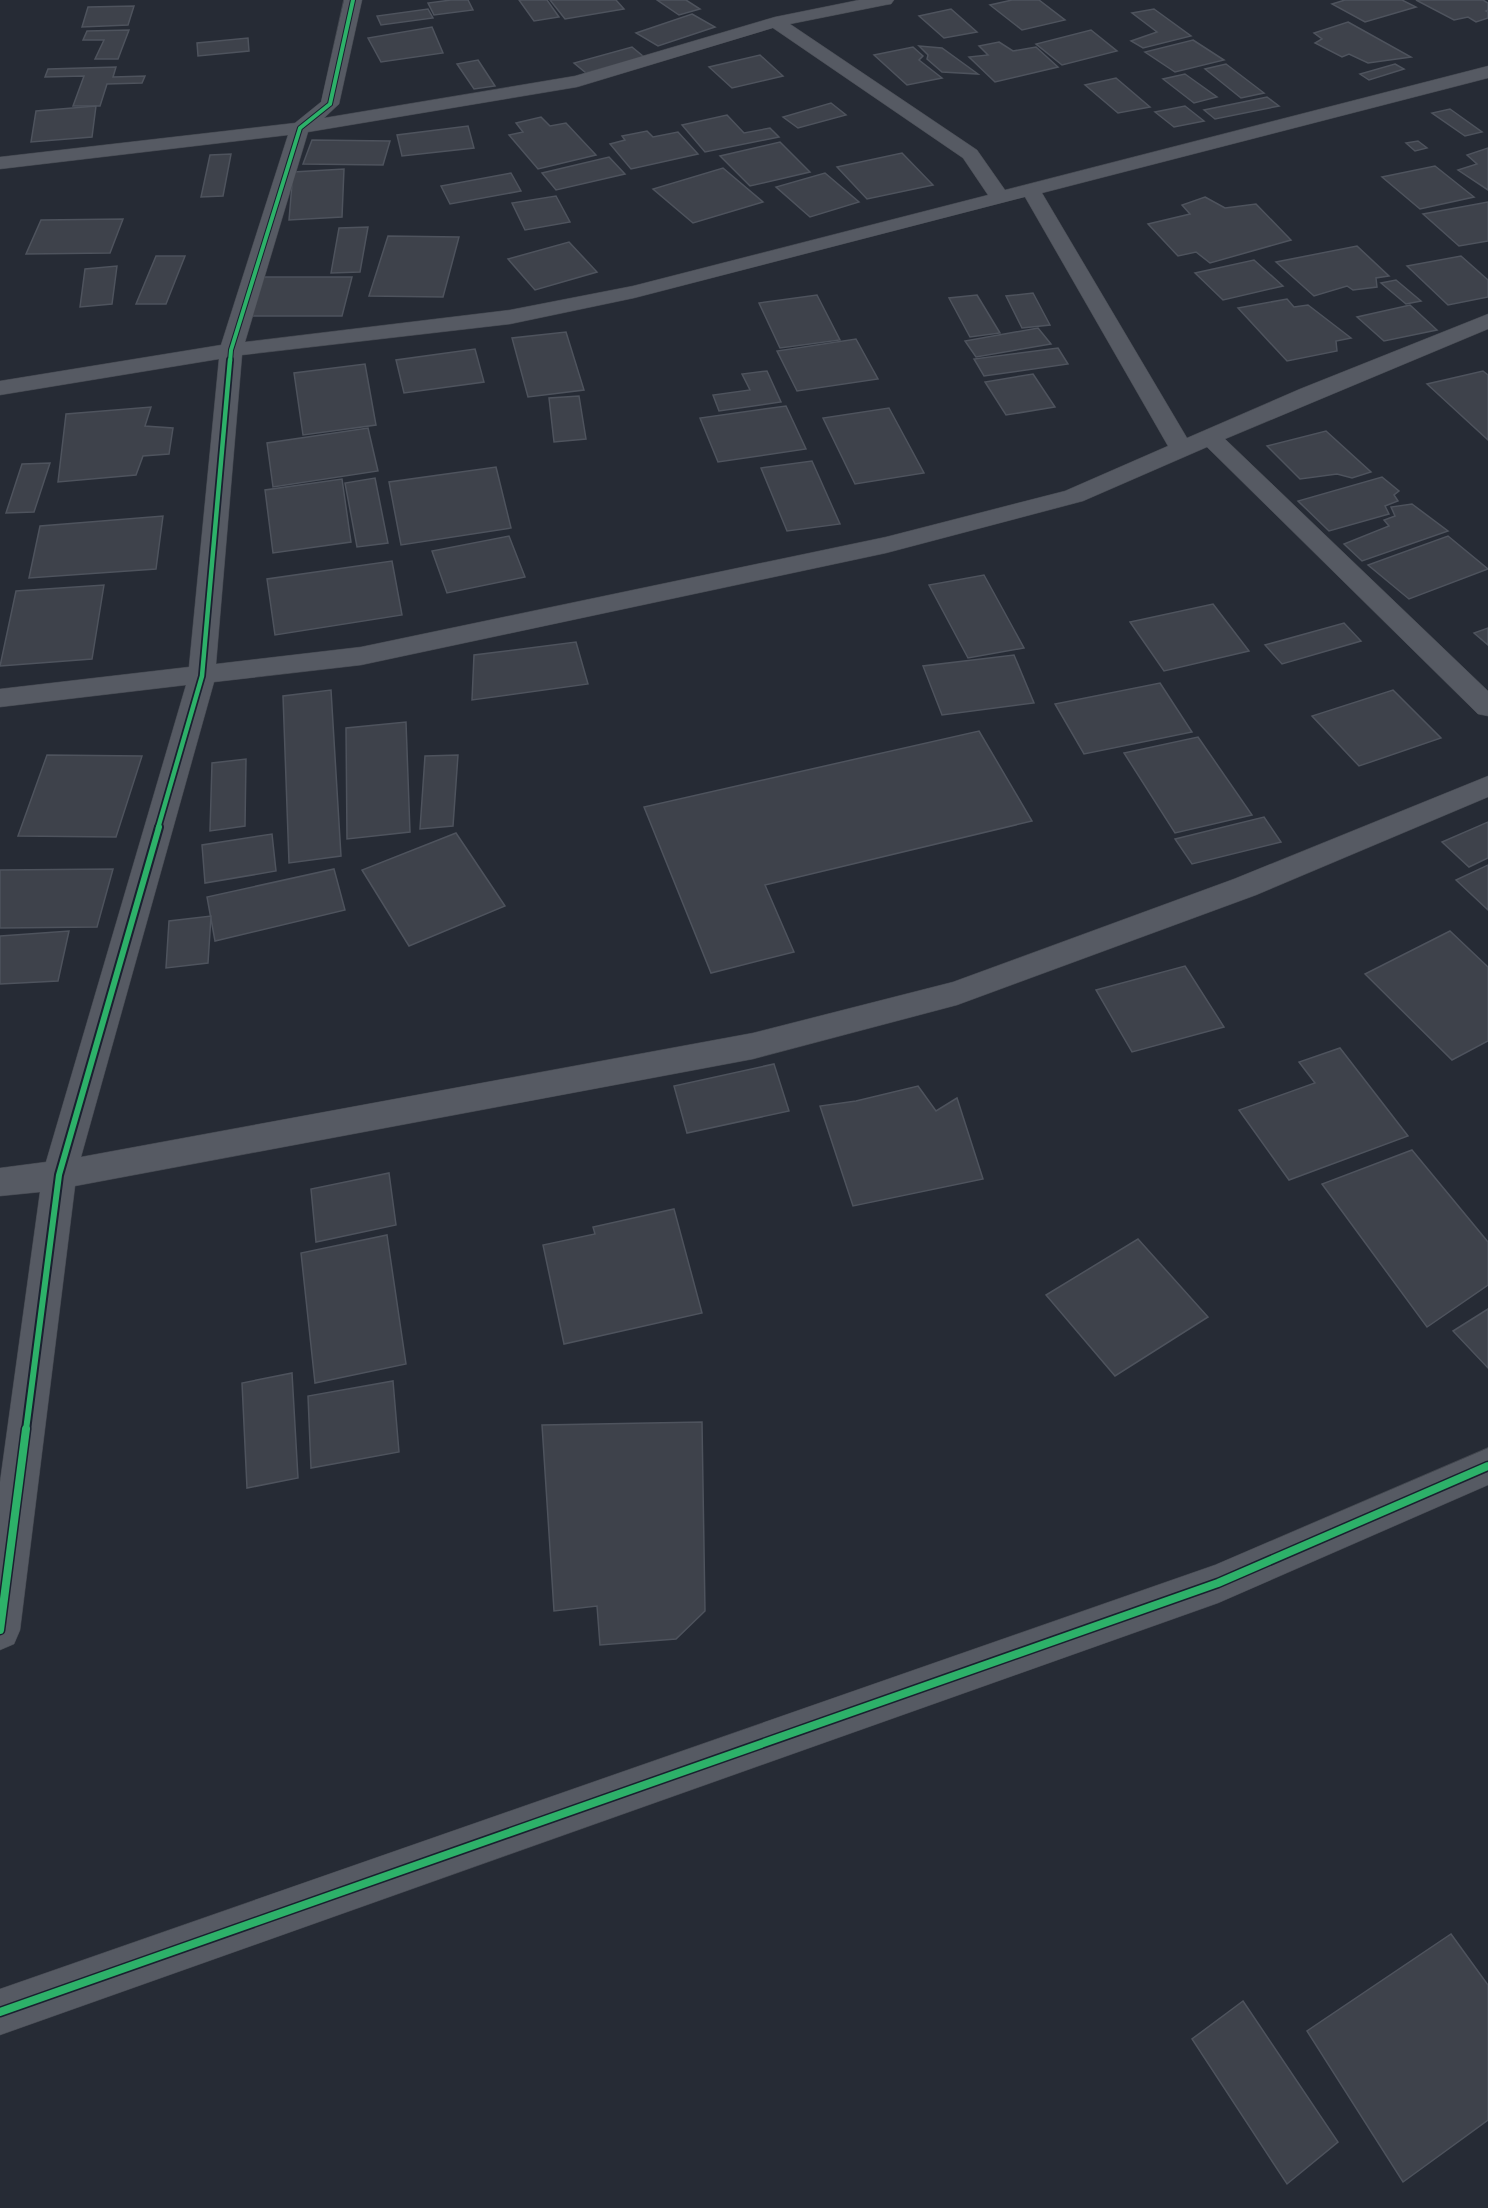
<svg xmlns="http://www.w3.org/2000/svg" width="1488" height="2208" font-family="Lato,sans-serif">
<rect width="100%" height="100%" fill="#262b35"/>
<g fill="#3e424b" stroke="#4e535d" stroke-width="1.5">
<path d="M451,0h17l5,10 -39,5 -6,-12z"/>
<path d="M519,0h28l12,17 -25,4z"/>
<path d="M550,0h66l8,9 -59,10z"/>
<path d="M657,0h29l14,9 -21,6z"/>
<path d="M1012,0h27l26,20 -43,10 -32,-25z"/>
<path d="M1345,0h57l14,7 -51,15 -33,-18z"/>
<path d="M1416,0h67l5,3v7l-2,1 2,1v6l-12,4 -8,-5 -14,3z"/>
<path d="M134,6l-6,19 -46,2 6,-20z"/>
<path d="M428,9l5,9 -52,7 -4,-9z"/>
<path d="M951,9l26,23 -33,6 -25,-22z"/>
<path d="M1154,9l37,27 -48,12 -12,-7 26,-9 -25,-19z"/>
<path d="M692,14l23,13 -57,19 -22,-13z"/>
<path d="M1348,22l63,35 -43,6 -19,-9 -7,3 -27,-14 7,-4 -8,-6z"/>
<path d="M432,27l11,26 -62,9 -13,-24z"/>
<path d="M129,30l-11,29h-23l9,-19h-21l4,-9z"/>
<path d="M1091,30l26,21 -55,14 -26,-21z"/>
<path d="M248,38l1,13 -51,5 -1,-13z"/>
<path d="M1193,40l31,20 -49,12 -30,-20z"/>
<path d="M999,42l14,9 23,-4 22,20 -63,15 -26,-25 19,-2 -9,-9z"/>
<path d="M919,46l23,2 36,26 -36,-2 -15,-13 1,-4z"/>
<path d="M632,47l12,10 -58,16 -12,-10z"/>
<path d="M913,47l10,9 -4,4 23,18 -35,7 -33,-30z"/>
<path d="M760,55l23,21 -51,12 -23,-21z"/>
<path d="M478,60l17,26 -21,3 -17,-25z"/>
<path d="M1226,64l38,29 -23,5 -36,-29z"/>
<path d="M1395,64l9,5 -35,11 -9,-6z"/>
<path d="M116,67l-3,10 32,-1 -3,7 -35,1 -7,22h-27l11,-30 -39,1 3,-8z"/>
<path d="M1185,74l32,23 -23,6 -31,-24z"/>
<path d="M1116,78l34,29 -32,6 -33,-28z"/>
<path d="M1267,97l12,9 -64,13 -11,-9z"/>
<path d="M831,103l15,12 -48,13 -15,-11z"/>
<path d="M96,106l-4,31 -61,5 5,-31z"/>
<path d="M1185,106l19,15 -30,6 -19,-15z"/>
<path d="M1450,109l32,23 -17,4 -33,-23z"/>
<path d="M727,115l17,18 26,-5 9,9 -74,15 -23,-27z"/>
<path d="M541,117l9,9 16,-3 30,32 -58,14 -29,-34 14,-3 -7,-9z"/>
<path d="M468,126l6,22 -72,8 -5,-21z"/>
<path d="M647,131l6,6 25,-5 20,22 -67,15 -21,-25 15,-4 -3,-4z"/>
<path d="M312,140l78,1 -7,24 -80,-1z"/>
<path d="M1418,141l9,7 -12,3 -9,-8z"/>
<path d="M780,142l30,30 -60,14 -30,-30z"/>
<path d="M1488,148v42l-30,-20 19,-6 -10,-9z"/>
<path d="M902,153l31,32 -66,14 -30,-32z"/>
<path d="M231,154l-8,42 -22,1 9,-42z"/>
<path d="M609,157l16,17 -69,16 -14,-17z"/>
<path d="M1435,166l39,31 -54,12 -38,-32z"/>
<path d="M723,168l40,34 -70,21 -40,-34z"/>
<path d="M344,169l-2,48 -53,3 4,-48z"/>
<path d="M511,173l10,18 -71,13 -9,-18z"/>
<path d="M825,173l34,29 -49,15 -34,-30z"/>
<path d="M556,196l14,26 -45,8 -13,-27z"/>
<path d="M1205,197l20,11 31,-4 35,36 -81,23 -14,-11 -18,4 -30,-32 42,-10 -8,-9z"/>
<path d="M1488,202v39l-29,5 -36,-32z"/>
<path d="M123,219l-13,34 -84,1 15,-34z"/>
<path d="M368,227l-8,45 -29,1 8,-45z"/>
<path d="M388,236l71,1 -16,60 -74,-1z"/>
<path d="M569,242l28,30 -62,18 -27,-31z"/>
<path d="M1357,246l32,30 -13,2 1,9 -24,3 -6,-4 -33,10 -38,-34z"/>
<path d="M156,256h29l-19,48h-30z"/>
<path d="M1461,256l27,24v17l-40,8 -41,-39z"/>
<path d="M1254,260l29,26 -60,14 -28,-27z"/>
<path d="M117,266l-5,38 -32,3 5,-38z"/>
<path d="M264,277h88l-10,39h-90z"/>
<path d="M1396,280l25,21 -15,3 -25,-21z"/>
<path d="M1033,293l17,32 -28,3 -16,-32z"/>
<path d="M817,295l23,45 -60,8 -21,-45z"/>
<path d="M977,295l23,38 -30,4 -21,-39z"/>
<path d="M1287,299l7,8 14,-2 43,33 -15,3 1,10 -50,10 -49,-53z"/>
<path d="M1410,305l27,25 -53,11 -27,-24z"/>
<path d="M1038,328l13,16 -75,13 -11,-16z"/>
<path d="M566,332l18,58 -56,7 -16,-59z"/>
<path d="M856,339l22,40 -81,12 -20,-40z"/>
<path d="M1058,348l10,16 -84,12 -10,-17z"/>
<path d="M475,349l9,33 -80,11 -8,-33z"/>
<path d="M365,364l11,61 -73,10 -9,-62z"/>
<path d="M767,371l14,31 -62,9 -6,-16 37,-5 -8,-16z"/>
<path d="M1483,371l5,4v65l-61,-56z"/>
<path d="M1033,374l22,33 -49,8 -21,-33z"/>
<path d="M579,396l7,43 -32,3 -5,-44z"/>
<path d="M786,406l20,43 -88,13 -18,-44z"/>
<path d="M151,407l-6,19 28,2 -4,26 -26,2 -7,19 -78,7 8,-68z"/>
<path d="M889,408l35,65 -69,11 -32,-66z"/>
<path d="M368,428l10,43 -105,16 -6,-44z"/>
<path d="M1326,431l45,41 -19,6 -15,-4 -37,5 -33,-33z"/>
<path d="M812,461l28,63 -53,7 -26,-63z"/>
<path d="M50,463l-16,49 -28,1 16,-49z"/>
<path d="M496,467l15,61 -110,17 -12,-63z"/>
<path d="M1382,477l17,14 -5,4 4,6 -13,5 4,8 -60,17 -31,-30z"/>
<path d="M375,478l13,65 -31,4 -12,-64z"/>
<path d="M342,479l9,63 -78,11 -8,-63z"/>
<path d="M1412,504l36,27 -86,30 -18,-17 45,-18 -5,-6 11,-4 -4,-9z"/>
<path d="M163,516l-7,53 -127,9 11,-52z"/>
<path d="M509,536l16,41 -78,16 -15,-42z"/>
<path d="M1448,536l40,33 -79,30 -41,-34z"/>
<path d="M392,561l10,54 -127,20 -8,-56z"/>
<path d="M984,575l40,73 -56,10 -39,-73z"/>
<path d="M104,585l-12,74 -92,7 16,-75z"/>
<path d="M1213,604l36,47 -85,20 -34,-49z"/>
<path d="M1344,623l17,18 -79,23 -17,-19z"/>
<path d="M1488,628v17l-14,-12z"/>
<path d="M576,642l12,42 -116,16 2,-45z"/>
<path d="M1014,655l20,48 -92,12 -19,-49z"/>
<path d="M1160,683l32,49 -108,22 -29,-50z"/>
<path d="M331,690l10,166 -52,7 -6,-167z"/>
<path d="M1393,690l48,48 -82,28 -47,-50z"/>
<path d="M406,722l4,110 -63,7 -1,-111z"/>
<path d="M979,731l53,90 -267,64 29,67 -83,21 -67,-166z"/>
<path d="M1198,737l54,78 -77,18 -51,-80z"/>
<path d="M47,755l95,1 -26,81 -98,-1z"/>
<path d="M458,755l-5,71 -33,3 5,-73z"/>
<path d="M246,759l-1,67 -35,5 2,-68z"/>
<path d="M1264,817l17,25 -89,22 -17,-25z"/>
<path d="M1488,822v36l-19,9 -27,-25z"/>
<path d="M456,833l49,73 -96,40 -47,-76z"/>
<path d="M272,834l4,37 -71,12 -3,-38z"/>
<path d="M1488,865v45l-32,-30z"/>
<path d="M113,869l-16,58 -97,1v-58z"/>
<path d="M334,869l11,41 -130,31 -8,-44z"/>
<path d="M211,916l-3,47 -42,5 3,-47z"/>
<path d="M69,931l-11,50 -58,3v-48z"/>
<path d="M1450,931l38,36v74l-36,19 -87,-86z"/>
<path d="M1185,966l39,61 -92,25 -36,-62z"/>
<path d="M1340,1048l68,88 -119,44 -50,-70 76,-27 -16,-21z"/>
<path d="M774,1064l15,47 -102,22 -13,-47z"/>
<path d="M918,1086l18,25 21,-13 26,81 -130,27 -33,-100 36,-5z"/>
<path d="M1412,1150l76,92v43l-61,42 -105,-143z"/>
<path d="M389,1173l7,52 -80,17 -5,-53z"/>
<path d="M674,1209l28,104 -138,31 -21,-99 52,-11 -2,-7z"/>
<path d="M387,1235l19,129 -91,19 -14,-130z"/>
<path d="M1138,1239l70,78 -93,59 -69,-81z"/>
<path d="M1488,1309v59l-35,-37z"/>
<path d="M292,1373l6,105 -51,10 -5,-105z"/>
<path d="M393,1381l6,71 -88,16 -3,-72z"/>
<path d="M702,1422l3,189 -29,28 -76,6 -3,-39 -43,5 -12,-186z"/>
<path d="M1451,1934l37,51v135l-85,62 -96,-151z"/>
<path d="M1243,2001l95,141 -51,42 -95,-145z"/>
</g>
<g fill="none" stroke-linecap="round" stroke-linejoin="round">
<g stroke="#42464e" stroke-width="1">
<g id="minor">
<path d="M344,0h18l-23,104 -15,14 251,-42 200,-59 84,-17h35l-3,4 -6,1 -95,19 187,126 28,40 483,-124v12l-446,115 145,245 113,-49 188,-75v15l-263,110 263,252v25l-10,-2 -271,-267 -124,54 -197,52 -525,112 -147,17 -133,475 672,-124 200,-51 281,-103 254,-103v21l-232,98 -299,110 -204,54 -678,127 -55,444 -6,14 -14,6v-168l40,-290 -40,4v-28l46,-6 140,-477 -186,22v-18l189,-22 30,-308 -219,36v-14l221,-36 67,-210 -288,34v-12l295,-34 26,-21zM773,28l190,130 25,37 -355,91 -123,24 -265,32 63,-210 269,-45zM1025,197l143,249 -103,45 -179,46 -525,110 -145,17 26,-309 268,-31 124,-26z"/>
<path d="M1488,1448v37l-270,118 -1218,432v-46l1215,-424z"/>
</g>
</g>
<use href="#minor" fill="#565a63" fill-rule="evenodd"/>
<g stroke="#19212f" stroke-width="6">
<path id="cycleway-far3" d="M230,362l1,-12 69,-222 30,-24 23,-104"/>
</g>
<g stroke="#19212f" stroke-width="8">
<path id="cycleway-far2" d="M158,828l44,-152 28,-316"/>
</g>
<g stroke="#19212f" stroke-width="10">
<path id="cycleway-far1" d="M26,1430l33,-255 100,-348"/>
</g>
<g stroke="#19212f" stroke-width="11">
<g id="cycleway">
<path d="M0,1630l26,-201"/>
<path d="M0,2012l1218,-429 270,-117"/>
</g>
</g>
<use href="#cycleway-far3" stroke="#2db169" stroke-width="4"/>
<use href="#cycleway-far2" stroke="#2db169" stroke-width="4.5"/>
<use href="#cycleway-far1" stroke="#2db169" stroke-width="6"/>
<use href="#cycleway" stroke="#2db169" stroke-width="8"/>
</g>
</svg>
